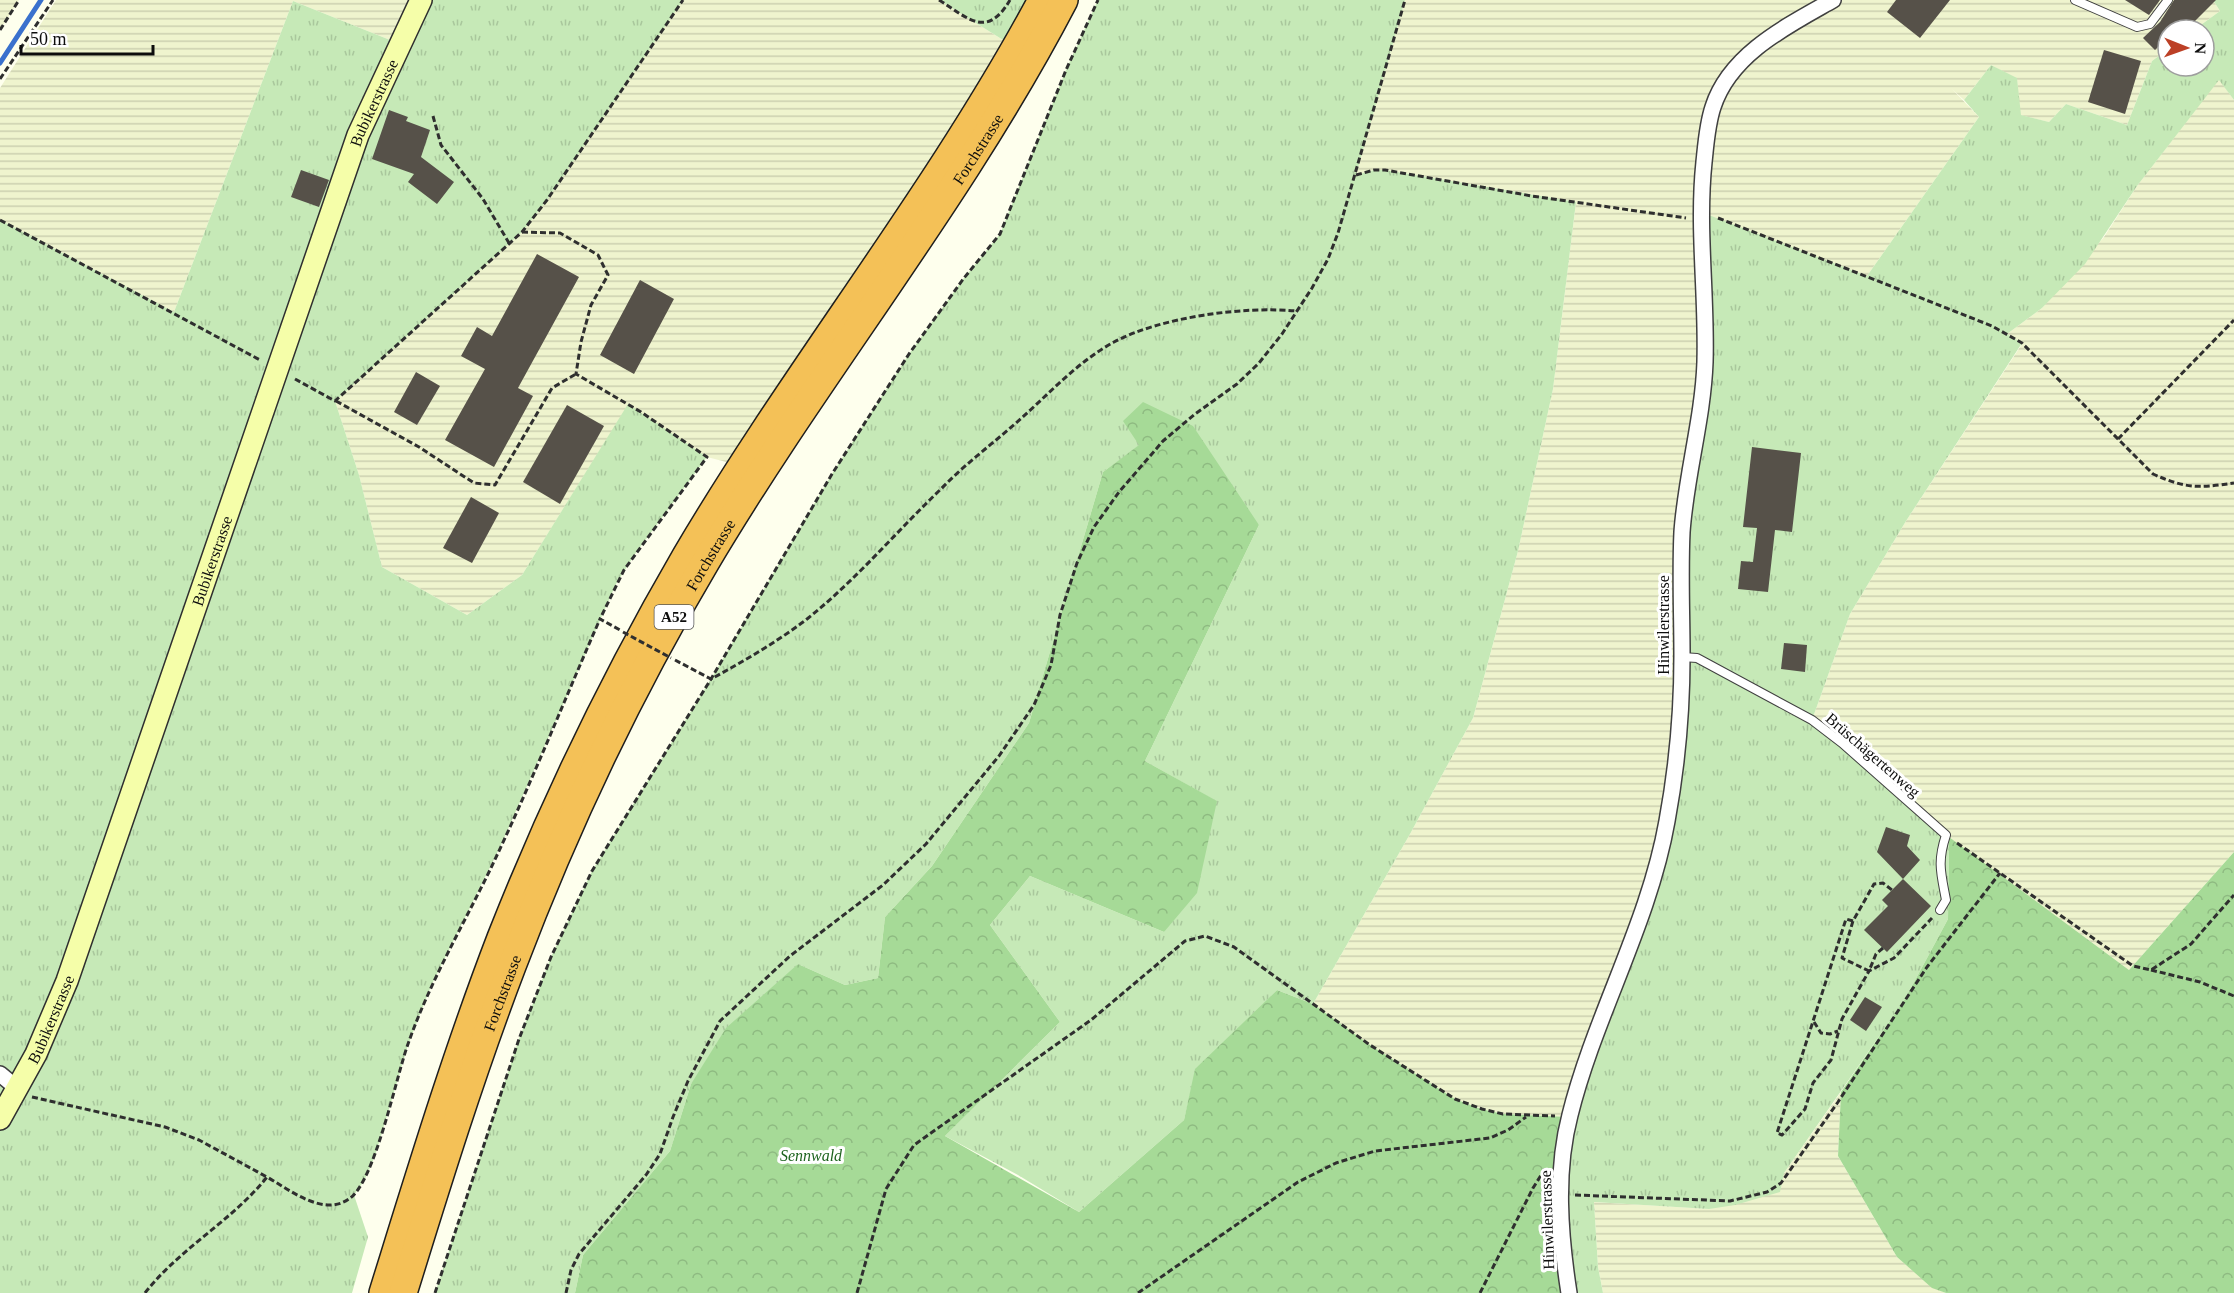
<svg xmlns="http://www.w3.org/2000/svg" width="2234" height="1293" font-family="'Times New Roman',serif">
<defs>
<pattern id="farmland-rules" width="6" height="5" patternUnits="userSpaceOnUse" patternTransform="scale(1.5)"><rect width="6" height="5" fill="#eff4ce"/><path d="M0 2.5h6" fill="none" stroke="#ccd0b0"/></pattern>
<pattern id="grass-tufts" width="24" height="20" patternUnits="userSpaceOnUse" patternTransform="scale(1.5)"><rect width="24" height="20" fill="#c6e9b7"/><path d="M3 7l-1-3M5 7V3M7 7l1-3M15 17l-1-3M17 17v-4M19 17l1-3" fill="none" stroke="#a9c79c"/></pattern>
<pattern id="forest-crowns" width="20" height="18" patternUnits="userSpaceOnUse" patternTransform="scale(1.5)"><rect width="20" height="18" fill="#a6da97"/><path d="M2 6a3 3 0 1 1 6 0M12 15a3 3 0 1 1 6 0" fill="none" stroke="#8eba81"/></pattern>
</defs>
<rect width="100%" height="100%" fill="#feffed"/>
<g fill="url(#farmland-rules)">
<path d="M0,0h19l-19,30z"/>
<path d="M56,0h365l-21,44 -107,-43 -119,311 -174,-92v-132z"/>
<path d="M683,0h256l77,48 -274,418 -35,-9 -79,-52 -106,170 -55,40 -85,-48 -23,-92 -24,-74 187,-169 25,-32z"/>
<path d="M1405,0h808l7,11 -26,19h-26v19l-16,12 -25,64 -61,-21 -17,18 -29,-7 -3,-36 -26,-14 -27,35 -12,-11 27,28 -112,159 -166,-63 4,127 -24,235 -14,247 -98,295 -66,-3 -21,-5 -27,-10 -85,-54 -57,-41 97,-170 63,-116 45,-167 35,-162 23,-187 -191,-32h-11l-18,5z"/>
<path d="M2219,79l15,21v752l-105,118 -183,-135 -134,-115 38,-106 56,-93 116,-177 -15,-10 35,-26 62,-71 33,-51z"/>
<path d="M1841,1092l-3,64 59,101 35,30 14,6h-343l-5,-26 -4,-65 115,7 75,-36z"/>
</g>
<g fill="url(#grass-tufts)">
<path d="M421,0h262l-136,200 -25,32 -187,169 24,74 23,92 85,48 55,-40 106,-171 79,53 -72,97 -19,30 -115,261 -70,141 -23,59 -33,111 -11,25 -10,14 14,42 -16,56h-352v-1073l174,92 119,-311 107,43z"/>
<path d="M939,0h103l-26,48z"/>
<path d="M1098,0h307l-49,175 18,-5h11l191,32 -23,187 -35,162 -45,167 -63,116 -97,170 -36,-14 -81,79 -12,51 -105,92 -61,-37 -73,-39 115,-114 -70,-97 40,-49 134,56 52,-131 -71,-40 114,-236 -119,-80 -37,27 -74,251 -97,143 -47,51 -7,61 -33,7 -47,-21 -107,120 -21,67 -87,104 -8,38h-140l84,-254 32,-82 41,-86 119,-192 121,-205 77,-120 55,-76 36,-44 66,-164z"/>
<path d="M2213,0h21v100l-15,-20 -82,106 -52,78 -43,44 -35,26 15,9 -116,178 -56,93 -38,106 137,117 -1,82 -43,80 -121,174 -4,19 -45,13 -26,4 -115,-7 4,65 5,26h-34l-5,-149 103,-322 14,-247 20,-166v-197l166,64 112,-159 -15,-17 27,-35 26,13 4,37 28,7 17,-18 61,21 25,-64 16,-12v17h36v-36h-10l26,-19z"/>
</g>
<g fill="url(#forest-crowns)">
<path d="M1143,402l50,24 66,99 -114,236 72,40 -20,92 -33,39 -134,-56 -40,49 70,97 -115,114 134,76 105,-92 11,-51 82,-79 36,14 57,41 85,54 26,10 22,5 66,3 -5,27 5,149h-994l8,-38 87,-104 21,-67 35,-56 72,-64 47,21 33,-7 7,-61 47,-51 97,-143 74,-251 36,-27 -16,-24z"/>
<path d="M1949,837l180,133 105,-118v441h-288l-14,-5 -35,-31 -59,-101 3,-64 64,-93 43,-80z"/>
</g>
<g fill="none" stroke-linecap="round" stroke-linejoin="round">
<path stroke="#3a71cd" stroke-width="5" d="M0,63l41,-63"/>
</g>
<g fill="#565149">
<path d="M1896,0h54l-30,38 -33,-26z"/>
<path d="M2125,0h35l-11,15z"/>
<path d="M2174,0h42l-30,30h-18v7l-13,13 -12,-12 17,-16z"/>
<path d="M2104,50l37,11 -16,53 -37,-12z"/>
<path d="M389,110l19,7 -2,4 24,9 -9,27 33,25 -17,22 -29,-22 6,-8 -42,-15z"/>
<path d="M301,170l28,10 -10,27 -28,-10z"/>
<path d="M537,254l42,23 -61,111 15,8 -39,71 -49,-27 40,-71 -24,-13 16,-29 15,9z"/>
<path d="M640,280l34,19 -40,75 -34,-19z"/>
<path d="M416,372l24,14 -23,39 -23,-13z"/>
<path d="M567,405l37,21 -44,78 -37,-22z"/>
<path d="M1752,447l49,6 -9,79 -17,-2 -7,62 -30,-3 3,-28 12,1 4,-34 -14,-1z"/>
<path d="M471,497l28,16 -27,50 -29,-15z"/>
<path d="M1784,643l23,2 -2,27 -24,-3z"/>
<path d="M1886,827l24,8 -3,11 13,14 -17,19 -26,-27z"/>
<path d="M1903,879l28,27 -44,46 -23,-22 24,-24 -6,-6z"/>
<path d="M1865,997l17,10 -16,24 -16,-11z"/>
</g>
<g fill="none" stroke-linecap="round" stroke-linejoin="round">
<g stroke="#404040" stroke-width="10">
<g id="lane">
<path d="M2075,0l62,27 13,-3 18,-24"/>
<path d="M1682,657l15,1 115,62 30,23 104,92c-9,27 -5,38 0,65l-6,10"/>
</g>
</g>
<g stroke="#404040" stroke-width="18">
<g id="street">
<path d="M0,1074l18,15"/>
<path d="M1569,1293c-9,-58 -14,-121 1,-178 25,-100 79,-192 97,-294 10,-54 15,-110 15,-165 0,-41 -2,-83 0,-124 4,-57 21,-113 23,-170 2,-67 -8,-133 -1,-200 2,-18 3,-37 9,-55 17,-53 74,-81 120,-107"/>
</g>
</g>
<g stroke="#2f2f2f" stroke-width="24">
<g id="secondary">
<path id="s1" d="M0,1119l36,-65 31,-73 291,-846 63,-135"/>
</g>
</g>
<g stroke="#1e1e1e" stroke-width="30">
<g id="highway">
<path d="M383,1293c37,-119 73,-238 118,-355 52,-132 114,-260 185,-382 112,-190 252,-362 356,-556"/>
<path id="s2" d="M403,1293c34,-110 68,-220 109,-327 53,-140 117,-275 193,-403 114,-192 256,-365 359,-563"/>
</g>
</g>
<g stroke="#2f2f2f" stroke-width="3" stroke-dasharray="6 3" stroke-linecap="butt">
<path d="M939,0c30,19 48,39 71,0"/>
<path d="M0,30l19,-30"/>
<path d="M0,79l53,-79"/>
<path d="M433,116l8,29 42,54 26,44"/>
<path d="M1356,175l18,-5h11l147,26 154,22"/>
<path d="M1718,218l274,108 30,17 131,131c33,15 46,14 81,9"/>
<path d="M0,220l260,140"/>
<path d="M522,232l38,1 38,22 10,20 -17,30 -10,37 -5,32 65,38 66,45 -83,113 -24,49"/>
<path d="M295,379l40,22 187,-169 25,-32 136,-200"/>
<path d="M336,401l83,46 55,36 21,2 57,-97 24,-14"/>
<path d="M2118,439l116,-119"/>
<path d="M675,660l36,19c33,-18 66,-37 96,-60 49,-39 89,-87 134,-130 23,-24 50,-44 75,-66 31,-27 61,-61 98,-81 47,-25 130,-36 182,-31"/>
<path d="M1957,843l176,123 18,4 40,-26 43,-49"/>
<path d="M1853,921l-7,-2 -69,214 5,2 23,-26 8,-26 18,-23 11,-41 27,-48 25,-13 38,-40"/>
<path d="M1883,948l-7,6 -7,17 -27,-13 11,-37 21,-37 9,-1 9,7"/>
<path d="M2151,970l49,12 34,14"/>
<path d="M1814,1022l7,11 9,1 8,-3"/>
<path d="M32,1097l133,30 34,13 68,37"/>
<path d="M1575,1195l155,6 37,-9 14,-9 57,-81 89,-135 73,-94"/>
<path d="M145,1293c35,-45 87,-72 122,-116 23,13 56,40 82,22 26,-17 47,-122 59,-155 21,-60 53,-115 81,-172 40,-83 74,-169 111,-253l20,11"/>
<path d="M435,1293l84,-254 32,-82 41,-86 119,-192 121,-205 77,-120 55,-76 36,-44 66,-164 32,-70"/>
<path d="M566,1293l5,-23 8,-16 67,-79 14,-21 13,-37 15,-36 32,-60 70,-65 93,-71 43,-41 73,-88 35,-51 17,-40 9,-50 17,-52 17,-36 25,-35 44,-51 32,-27 42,-30 22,-21 23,-29 30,-46 16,-29 10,-26 67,-233"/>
<path d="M857,1293l29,-104 28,-44 177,-125 94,-79 20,-5 29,11 136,98 85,54 27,10 21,5 52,2"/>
<path d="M1138,1293l160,-111 38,-19 39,-12 115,-13 18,-8 18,-13"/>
<path d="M1480,1293l53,-105 12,-19"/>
</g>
<use href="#lane" stroke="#fff" stroke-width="8"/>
<use href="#street" stroke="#fff" stroke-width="15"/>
<use href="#secondary" stroke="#f5fea9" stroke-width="21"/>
<use href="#highway" stroke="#f4c157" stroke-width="27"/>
<path stroke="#2f2f2f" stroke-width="3" stroke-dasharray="6 3" stroke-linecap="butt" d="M623,632l48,26"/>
</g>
<g text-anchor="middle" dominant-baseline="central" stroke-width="6" stroke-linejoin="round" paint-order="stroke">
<rect fill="#fff" stroke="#565656" stroke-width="1.5" x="654.5" y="605" width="39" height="24" rx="4.5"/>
<g font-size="15" font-weight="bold" fill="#0d0d0d">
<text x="674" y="617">A52</text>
</g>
<g font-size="16" fill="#0d0d0d" stroke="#fff">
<text stroke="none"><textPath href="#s1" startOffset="1084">Bubikerstrasse</textPath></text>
<text stroke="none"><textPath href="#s2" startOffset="1288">Forchstrasse</textPath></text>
<text stroke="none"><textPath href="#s2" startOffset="802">Forchstrasse</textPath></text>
<text stroke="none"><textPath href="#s1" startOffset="598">Bubikerstrasse</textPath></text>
<text transform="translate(1663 625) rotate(-90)">Hinwilerstrasse</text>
<text transform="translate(1873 755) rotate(41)">Brüschägertenweg</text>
<text stroke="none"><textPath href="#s2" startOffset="316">Forchstrasse</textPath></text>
<text stroke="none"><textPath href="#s1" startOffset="112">Bubikerstrasse</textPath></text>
<text transform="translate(1547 1220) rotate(-92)">Hinwilerstrasse</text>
</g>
<g font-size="16" font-style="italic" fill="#1e641f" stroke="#fff">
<text x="811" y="1155">Sennwald</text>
</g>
</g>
<g transform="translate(2186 48) rotate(91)"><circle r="28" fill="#ffffff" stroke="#9e9e9e" stroke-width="1.5"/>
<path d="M0-4.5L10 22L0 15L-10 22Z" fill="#bc4026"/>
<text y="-9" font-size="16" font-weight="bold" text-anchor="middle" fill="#0d0d0d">N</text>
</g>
<path d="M21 45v9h132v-9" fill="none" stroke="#0d0d0d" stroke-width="3"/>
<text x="30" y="45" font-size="18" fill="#0d0d0d" stroke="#ffffff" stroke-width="4.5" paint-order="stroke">50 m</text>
</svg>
